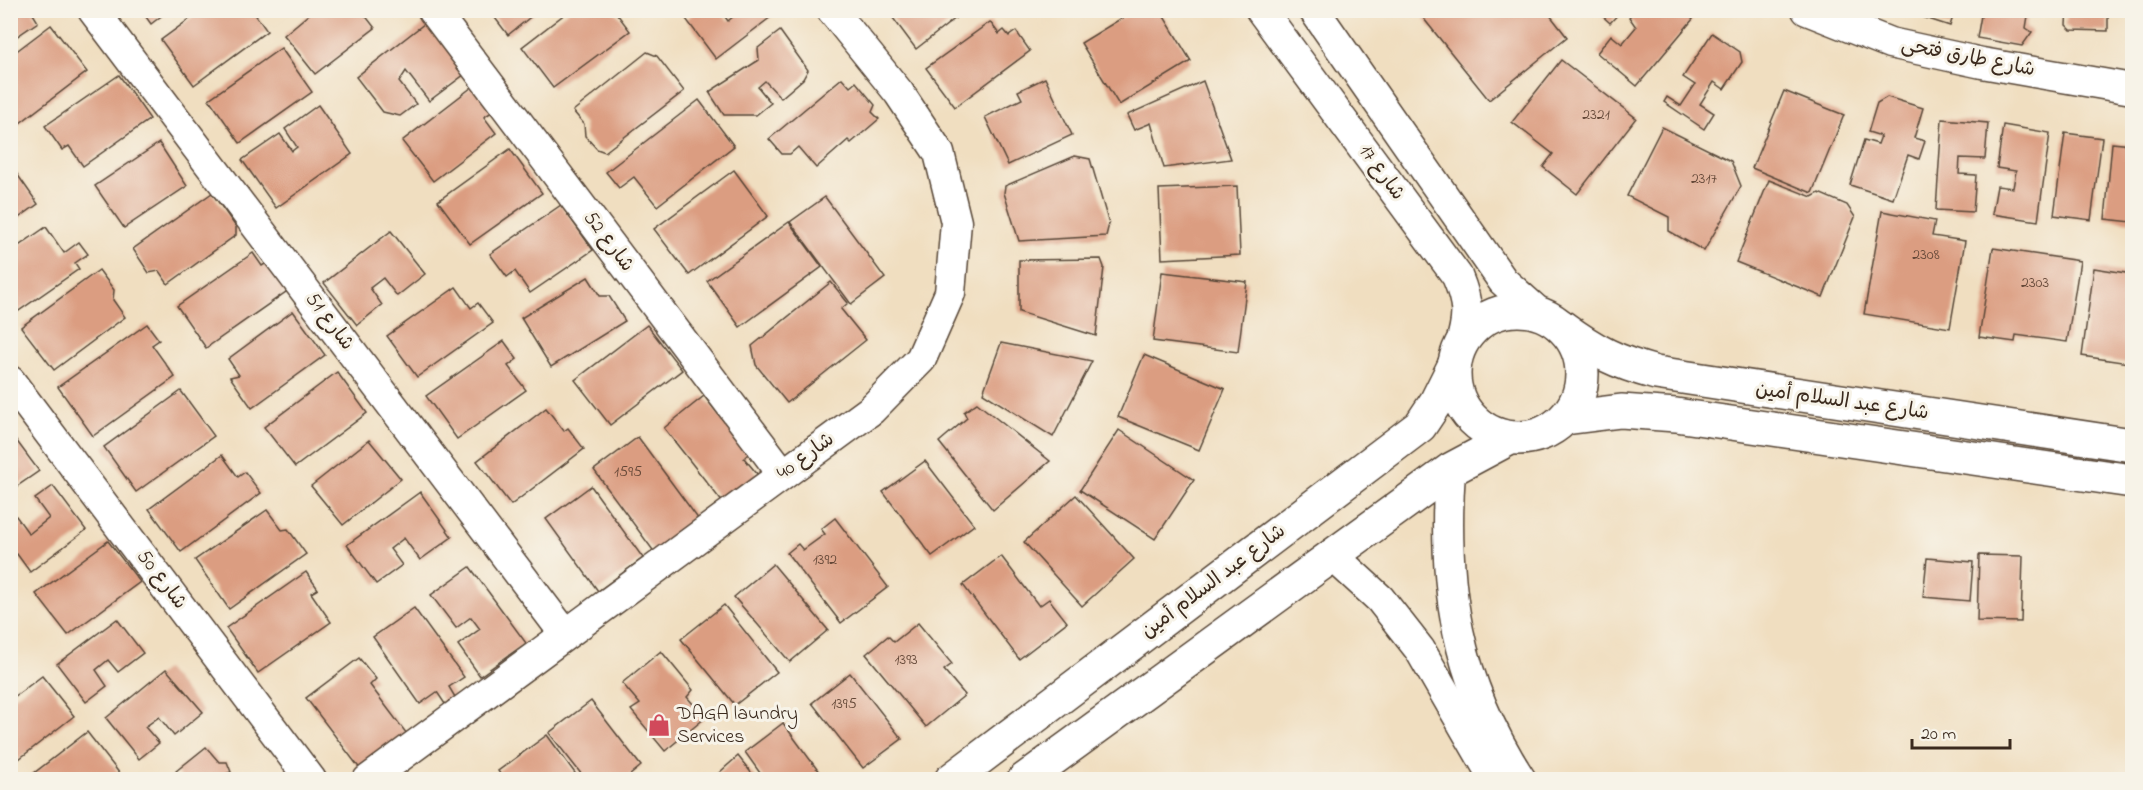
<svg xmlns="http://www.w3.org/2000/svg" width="2143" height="790" font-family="'Indie Flower','Playpen Sans Arabic',sans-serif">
<rect width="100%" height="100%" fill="#f7f3e8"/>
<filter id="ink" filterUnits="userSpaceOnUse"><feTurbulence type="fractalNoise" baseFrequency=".0167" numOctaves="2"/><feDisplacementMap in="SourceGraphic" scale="12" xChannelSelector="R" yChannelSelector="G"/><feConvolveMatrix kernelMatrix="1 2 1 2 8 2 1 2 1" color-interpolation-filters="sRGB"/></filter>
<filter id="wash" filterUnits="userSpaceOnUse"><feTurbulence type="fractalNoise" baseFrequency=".008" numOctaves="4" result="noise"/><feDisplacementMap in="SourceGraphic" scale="24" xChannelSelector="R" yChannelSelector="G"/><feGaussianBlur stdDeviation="1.35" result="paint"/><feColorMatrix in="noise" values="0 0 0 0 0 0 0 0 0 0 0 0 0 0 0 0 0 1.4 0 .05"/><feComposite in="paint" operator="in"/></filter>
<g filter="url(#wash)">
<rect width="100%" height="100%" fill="#f0dec0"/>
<g id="blocks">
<g fill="#db9d81">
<path d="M10,10h28l-5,4 5,8 -28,19z"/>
<path d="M141,10h28l-18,14z"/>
<path d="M202,10h50l15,21 -73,54 -33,-45z"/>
<path d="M314,10h47l14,18 -60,46 -31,-39z"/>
<path d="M489,10h50l-31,25z"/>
<path d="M570,10h44l16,21 -77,57 -31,-41z"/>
<path d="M698,10h22l8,11 13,-11h39l-64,49 -30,-40z"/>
<path d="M887,10h79l-50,39z"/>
<path d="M1135,10h25l31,51 -72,44 -38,-62z"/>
<path d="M1435,10h111l21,27 -78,63 -65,-81z"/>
<path d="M1596,10h26l-12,13z"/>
<path d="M1635,10h47l11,9 -56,67 -40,-33 14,-18 11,9 14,-17 -7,-10z"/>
<path d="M1914,10h41l-5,16 -37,-12z"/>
<path d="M1982,10h47l-3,18 6,4 -10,14 -45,-8z"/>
<path d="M2067,10h41v21l-37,-1 -5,-5z"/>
<path d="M429,20l40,51 -40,30 -23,-30 -7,11 17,22 -16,12 -17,-4 -27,-35z"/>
<path d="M990,22l9,12 5,-4 5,6 7,-5 14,20 -75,56 -29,-39z"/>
<path d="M51,25l36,47 -75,57 -2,-73z"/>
<path d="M780,31l28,39 -5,9 -22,19 -16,-17 -7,6 13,16 -15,12h-32l-15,-23 50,-32 -1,-12z"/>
<path d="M1712,33l28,19 2,10 -18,27 -10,-7 -14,22 14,9 -10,16 -40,-27 3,-5 14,9 14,-21 -12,-8z"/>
<path d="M281,48l31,44 -72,51 -31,-44z"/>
<path d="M647,52l10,4 27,35 -79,61 -8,-3 -12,-13 -1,-12 -11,-13z"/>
<path d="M1561,60l75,58 -59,76 -34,-27 10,-13 -41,-32z"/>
<path d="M119,75l31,44 -67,47 -14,-20 -7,4 -17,-24z"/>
<path d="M842,78l8,9 6,-5 19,23 -3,7 7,7 -28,24 -3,-3 -32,28 -18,-21 -8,7h-8l-13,-15z"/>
<path d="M1045,78l27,57 -64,30 -23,-48 37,-18 -4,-8z"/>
<path d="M1203,81l28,78 -67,9 -13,-45 -17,7 -7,-15z"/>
<path d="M476,84l19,26 -11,7 12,16 -63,48 -31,-40z"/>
<path d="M1784,91l60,24 -32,78 -60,-25z"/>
<path d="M1887,97l36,11 -9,30 11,3 -6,18 -11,-4 -15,44 -43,-14 14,-45 14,4 3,-8 -13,-4 9,-29z"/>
<path d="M699,100l35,46 -77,60 -23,-29 -15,11 -13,-16z"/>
<path d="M318,105l34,49 -76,54 -34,-48 38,-26 12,17 5,-4 -12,-18z"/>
<path d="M1942,119l46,4 -3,36 -25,-1 -1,16 17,1 -3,37 -37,-2z"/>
<path d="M2003,125l47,8 -12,88 -46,-7 5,-28 16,2 3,-17 -19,-3z"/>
<path d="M1662,127l69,34 10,25 -37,65 -35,-20v-14l-42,-21z"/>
<path d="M2065,133l37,5 -11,82 -37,-5z"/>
<path d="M159,143l28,43 -63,42 -29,-42z"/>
<path d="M2112,143l20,2v77l-27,-3z"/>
<path d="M510,149l32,44 -72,51 -32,-43z"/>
<path d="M1075,156l15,3 19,65 -3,12 -87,5 -15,-48 1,-7z"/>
<path d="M10,164l28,40 -28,20z"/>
<path d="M734,170l34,46 -79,59 -35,-46z"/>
<path d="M1769,180l43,17 7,-4 28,12 8,12 -32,80 -87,-35z"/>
<path d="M1237,186l3,69 -78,4 -3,-70z"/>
<path d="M212,193l24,34v8l-68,49 -9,-13 -10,2 -16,-24z"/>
<path d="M825,197l60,81 -34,26 -61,-82z"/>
<path d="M561,205l32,45 -63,43 -15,-22 -8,6 -17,-23z"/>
<path d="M1882,211l53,10 -3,15 33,5 -15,87 -86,-14z"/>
<path d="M789,222l33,45 -82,60 -33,-46z"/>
<path d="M46,227l18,26 15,-11 9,12 -13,9 4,6 -69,48v-65z"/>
<path d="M391,231l34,43 -28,22 -14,-18 -13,10 12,17 -25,20 -33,-42z"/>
<path d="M1993,248l87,13 -13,81 -51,-7 -1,7 -36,-5z"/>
<path d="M253,253l9,13 11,-7 20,28 -87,61 -29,-42z"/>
<path d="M1101,259l3,8 -8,69 -77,-24v-52z"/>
<path d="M2094,268l38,6v54l-4,35 -46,-7z"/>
<path d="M99,270l15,20 -1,10 12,17 -71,53 -33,-43z"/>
<path d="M1162,272l85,10 -9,70 -85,-11z"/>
<path d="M588,277l12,19h9l16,25 -74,46 -30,-49z"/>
<path d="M831,282l17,21 -7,6 25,31 -79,63 -31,-38 -4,-19z"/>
<path d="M456,287l15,21 7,-5 15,20 -76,54 -30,-41z"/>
<path d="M293,311l32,44 -73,53 -22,-31 9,-2 -11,-16z"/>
<path d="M147,324l12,16 -7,5 23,32 -82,59 -35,-49z"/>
<path d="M647,325l35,45 -72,55 -35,-45z"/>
<path d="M504,341l13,18 -9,7 18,24 -69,49 -31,-43z"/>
<path d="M1001,343l91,18 -39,76 -70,-44z"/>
<path d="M1144,355l81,34 -26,61 -81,-33z"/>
<path d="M337,372l30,41 -72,54 -31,-40z"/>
<path d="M181,391l33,45 -78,56 -32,-45z"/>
<path d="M704,396l45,57 -5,5 14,17 -35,28 -59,-75z"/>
<path d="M977,403l73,58 -57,49 -54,-68 28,-24 -3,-6z"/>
<path d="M546,408l18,23 4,-3 16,21 -73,56 -34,-44z"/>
<path d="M1119,430l75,50 -39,59 -75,-49z"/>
<path d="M10,432l29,39 -29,20z"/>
<path d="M638,437l64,87 -44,33 -64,-87z"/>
<path d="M369,440l32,39 -58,46 -32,-39z"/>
<path d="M222,455l16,22 7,-5 16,21 -80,59 -32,-43z"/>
<path d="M925,461l49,64 -42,31 -49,-64z"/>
<path d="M53,486l33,44 -56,42 -13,-18 -7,4v-38l6,-4 13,18 20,-16 -14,-19z"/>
<path d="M591,486l52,72 -45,33 -52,-72z"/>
<path d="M420,492l32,45 -32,23 -16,-22 -14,11 12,16 -26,19 -29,-39z"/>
<path d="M1076,495l58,64 -52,47 -58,-64z"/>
<path d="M267,510l15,20 6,-1 18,25 -77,55 -34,-49z"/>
<path d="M835,518l53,69 -47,36 -54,-70 11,-9 5,6 22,-16 -4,-5z"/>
<path d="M108,541l32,41 -72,53 -32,-41z"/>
<path d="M1979,555l44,1 -2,66 -44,-1z"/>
<path d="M1001,556l38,50 10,-7 18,23 -48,37 -56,-74z"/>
<path d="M1927,558l46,4 -3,39 -47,-4z"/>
<path d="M773,564l55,66 -38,32 -56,-65z"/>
<path d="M470,567l56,76 -46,33 -22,-31 22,-16 -9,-12 -15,11 -25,-33z"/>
<path d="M306,572l12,17 -7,4 20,29 -73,51 -32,-45z"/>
<path d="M724,605l53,67 -42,33 -54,-66z"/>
<path d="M414,608l50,69 -15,10 6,10 -10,7 -8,-12 -17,12 -47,-67z"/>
<path d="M117,619l26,34 -25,19 -10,-12 -12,10 11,16 -21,16 -29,-38z"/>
<path d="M918,623l34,41 -8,6 21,25 -39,32 -60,-73 22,-18 6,6z"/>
<path d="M661,651l32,39 -6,7 18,21 -40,33 -34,-41 9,-6 -18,-21z"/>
<path d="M359,658l17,21 -6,6 40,53 -46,36 -58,-76z"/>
<path d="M166,669l37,43 -29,24 -15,-19 -14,10 14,16 -20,16 -33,-41z"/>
<path d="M850,673l52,66 -39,29 -51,-65z"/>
<path d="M42,676l32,40 -64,50v-66z"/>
<path d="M591,701l50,65 -17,14h-38l-37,-47z"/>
<path d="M783,723l42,57h-60l-20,-28z"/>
<path d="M87,732l33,42 -7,6h-88z"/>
<path d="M547,735l33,45h-76l-6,-9z"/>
<path d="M206,747l13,15h8l4,10 -8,3 2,5h-42l-7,-9z"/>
<path d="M738,756l19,24h-46z"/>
</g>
</g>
</g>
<g filter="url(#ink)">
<use href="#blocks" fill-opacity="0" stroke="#564536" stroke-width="1.5"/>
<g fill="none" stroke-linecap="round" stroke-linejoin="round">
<g stroke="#564536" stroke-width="33">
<g id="minor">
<path d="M93,10l472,624"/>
<path d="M433,10l350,464"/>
<path d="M1261,10l196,266c12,29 12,41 3,71"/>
<path d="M1314,10l189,271 36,32"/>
<path d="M1807,10l83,33 92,20 150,26"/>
<path d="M10,381l301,399"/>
<path d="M1450,470c-8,116 6,210 71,310"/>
<path d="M1332,555l48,44 40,51 75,130"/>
<path d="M368,780l503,-370 50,-51 29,-66 6,-71 -17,-69 -40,-60 -67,-83"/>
</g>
</g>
<g stroke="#564536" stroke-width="36">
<g id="tertiary">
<circle cx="1518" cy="374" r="64"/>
<path d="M1562,327c34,25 54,35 94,46l476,72"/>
<path d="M1565,418l56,-7 55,4 456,66"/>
<path d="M951,780l469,-354 16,-24 18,-36"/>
<path d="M1024,780l426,-310 60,-32"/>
</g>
</g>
<use href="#minor" stroke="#fff" stroke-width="30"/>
<use href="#tertiary" stroke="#fff" stroke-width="33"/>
</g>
</g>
<defs>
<g id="shop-bare" transform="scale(1.8)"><path d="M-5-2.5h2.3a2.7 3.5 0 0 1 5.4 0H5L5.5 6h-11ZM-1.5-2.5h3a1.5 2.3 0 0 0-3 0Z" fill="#d1495b" stroke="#f7f3e8" stroke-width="2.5" paint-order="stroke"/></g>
</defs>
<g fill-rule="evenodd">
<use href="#shop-bare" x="659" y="725"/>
</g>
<g text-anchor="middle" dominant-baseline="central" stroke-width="6" stroke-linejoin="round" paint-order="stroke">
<g font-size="16" fill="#634737">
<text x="1596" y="115">2321</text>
<text x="1704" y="179">2317</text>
<text x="1926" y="255">2308</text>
<text x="2035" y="283">2303</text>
<text x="628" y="472">1595</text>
<text x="825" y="560">1392</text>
<text x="906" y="660">1393</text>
<text x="844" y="704">1395</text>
</g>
<g font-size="20" fill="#3b2a1e" stroke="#f7f3e8">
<text transform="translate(1968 58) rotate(11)">شارع طارق فتحى</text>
<text transform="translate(1381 173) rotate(54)">شارع 17</text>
<text transform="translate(608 242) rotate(53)">شارع 52</text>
<text transform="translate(329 322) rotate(53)">شارع 51</text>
<text transform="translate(1842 402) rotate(8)">شارع عبد السلام أمين</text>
<text transform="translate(806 457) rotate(-36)">شارع 40</text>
<text transform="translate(161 580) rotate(53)">شارع 50</text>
<text transform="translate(1214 582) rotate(-37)">شارع عبد السلام أمين</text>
</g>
<g font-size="20" fill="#3b2a1e" stroke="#f7f3e8" text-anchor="start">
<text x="677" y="714">DAGA laundry<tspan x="677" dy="23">Services</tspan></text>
</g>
</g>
<rect width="2143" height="790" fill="none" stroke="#f7f3e8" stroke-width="36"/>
<path d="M1912 739v9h98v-9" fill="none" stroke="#3b2a1e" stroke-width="3"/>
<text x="1921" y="739" font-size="18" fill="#3b2a1e" stroke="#f7f3e8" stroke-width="4.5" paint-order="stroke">20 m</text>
</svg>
